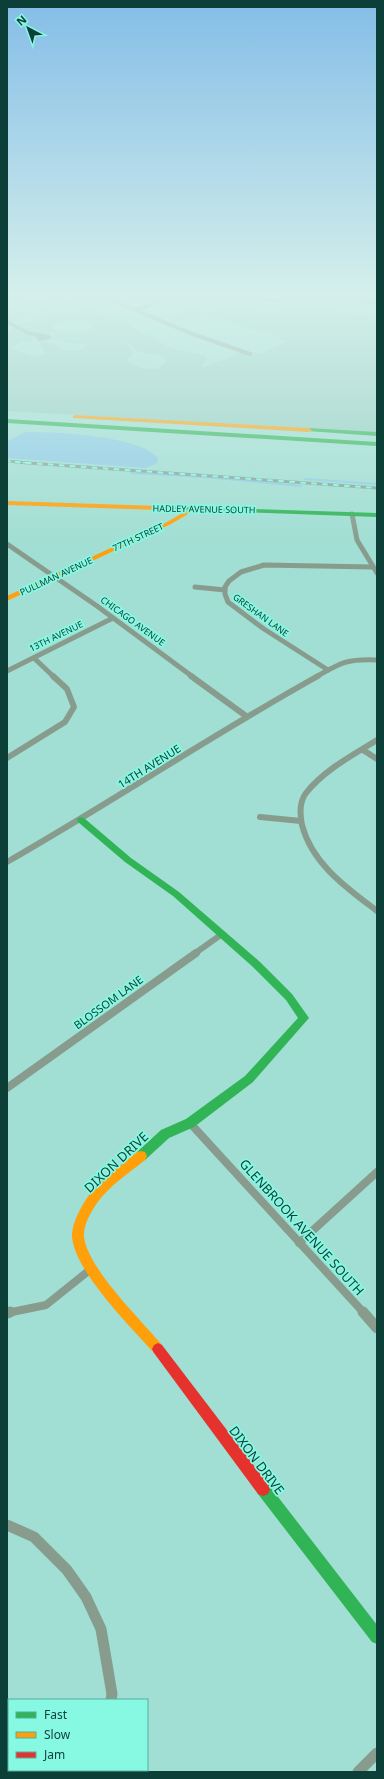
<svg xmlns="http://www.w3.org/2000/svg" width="384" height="1779" font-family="'Noto Sans',sans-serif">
<rect width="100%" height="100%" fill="#a1ded3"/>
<g fill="#95cec2">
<path d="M7,297h61l-26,9 -35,6v-4l9,-3 2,-3z"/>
<path d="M70,297l1,5 20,6v5l1,2 34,6 14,11 31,16 34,8 2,4 -6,5 3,2 42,-16 13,3 29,-12 -21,-9 -36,-10 1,-3 -25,-4 -12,1 -21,5 -7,-3 12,-4 8,-8 25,-4 54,10 55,-5 29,7 27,3v114l-370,-21v-78l6,-6 19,8 2,4 -18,5 -6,4 24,9 13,-3 -6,-7 -1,-6c19,-1 28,20 48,4l-38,-6 2,-1 73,4 9,11 -7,7 3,3 11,5 16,1 9,-7v-2l-4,-4 -26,-5 -6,-7 -5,-3 -73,-4c10,-11 29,0 41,-9l-1,-3c-12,-7 -31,-7 -41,3l7,3c-13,7 -30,-1 -43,-7l29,-4 5,-4c-15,-11 -25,3 -38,6l-4,-3v-6l39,-7z"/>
</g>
<path fill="#8ecbe6" d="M25,432c33,0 111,3 133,26l-1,5 -11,5 -139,-10v-17z"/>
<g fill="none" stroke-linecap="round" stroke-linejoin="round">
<g stroke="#8ecbe6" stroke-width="2">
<path d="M131,473l74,4 96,9"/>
<path d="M305,479l72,5"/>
</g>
<g stroke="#889c8d" stroke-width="4">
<path d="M105,297l85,36 60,21"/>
<path d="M252,297l22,4 20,-4"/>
<path d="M348,297l29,7"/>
<path d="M137,310l35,-13"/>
<path d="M7,322l22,11 20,4 -9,2 -4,-4"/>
</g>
<g stroke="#889c8d" stroke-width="5">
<path d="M352,514l5,26 20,33"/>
<path d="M7,544l90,62 96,71"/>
<path d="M195,587l30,3"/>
<path d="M34,658l20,19"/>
<path d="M328,670l-64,-41 -36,-27 -3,-8v-7l4,-6 12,-9 23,-7 109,2"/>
<path d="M7,671l106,-53"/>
<path d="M316,677c26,-15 31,-18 61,-17"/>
</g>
<g stroke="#889c8d" stroke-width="6">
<path d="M191,676l55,40"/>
<path d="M377,740c-24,15 -53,30 -71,53 -7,9 -6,22 -4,32 10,39 45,63 75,86"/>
<path d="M363,750l14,9"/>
<path d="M7,758l58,-36 9,-15 -7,-18 -14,-13"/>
<path d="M260,817l41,4"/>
<path d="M7,862c105,-60 205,-127 311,-186"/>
<path d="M194,954l28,-20"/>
</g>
<g stroke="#889c8d" stroke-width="8">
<path d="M7,1088l189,-135"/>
<path d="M190,1123l174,190"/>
<path d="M299,1243l78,-71"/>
<path d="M7,1313l39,-8 45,-36"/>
</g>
<g stroke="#889c8d" stroke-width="11">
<path d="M363,1312l14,16"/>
<path d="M7,1313l3,-1"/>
<path d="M7,1525l27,12 33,33 19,27 15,32 11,65 -1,6"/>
<path d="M102,1772h5"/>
<path d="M358,1772l19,-19"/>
</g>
<g fill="#30b455" fill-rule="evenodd">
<path d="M7,419l370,23v4l-370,-23z"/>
<path d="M309,428l68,4v4l-70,-5 -1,-1z"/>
<path d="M160,506l217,7v4l-219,-8 -1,-1z"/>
<path d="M81,817l3,1 47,40 48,34 80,69 33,33 17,24 -56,64 -59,45 -25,11 -24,22 -4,1 -4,-1 -2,-4 2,-4 24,-22 25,-11 59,-43 53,-58 -12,-18 -33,-33 -80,-71 -48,-34 -47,-40 -1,-2 1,-2z"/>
<path d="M263,1482l5,2 109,141v19l-5,-2 -114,-148 -2,-5 2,-5z"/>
</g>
<g fill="#ff9f0a" fill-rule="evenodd">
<path d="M75,415l234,13 3,2 -3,2 -236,-14v-2z"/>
<path d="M7,501l153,5 3,2 -3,2 -153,-5z"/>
<path d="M193,507l2,1v2l-24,14 -164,77v-5l160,-74z"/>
<path d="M141,1151l4,1 2,4 -2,4c-16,13 -36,26 -48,43 -6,9 -14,22 -13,34 4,32 57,83 78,108l2,4 -2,4 -4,2 -4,-2c-22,-25 -83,-85 -82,-119 1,-13 10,-29 17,-39 12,-17 32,-29 48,-43z"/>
</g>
<path fill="#e5322d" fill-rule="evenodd" d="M158,1343l4,2 106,139 2,5 -2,5 -5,2 -5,-2 -104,-141 -2,-4 2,-4z"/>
<g stroke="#84a398" stroke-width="2.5">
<path id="rail-far1" d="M7,461l22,2"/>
</g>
<g stroke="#84a398" stroke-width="3">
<path id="rail" d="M15,462l362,26"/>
</g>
<use href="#rail-far1" stroke="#87f8e2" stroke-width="1.5" stroke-dasharray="4" stroke-linecap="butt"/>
<use href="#rail" stroke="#87f8e2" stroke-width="2" stroke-dasharray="5.5" stroke-linecap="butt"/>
</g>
<linearGradient id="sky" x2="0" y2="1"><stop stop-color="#84bde7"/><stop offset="0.54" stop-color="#d5f0eb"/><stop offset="1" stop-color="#d5f0eb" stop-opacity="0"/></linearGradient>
<rect width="384" height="546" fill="url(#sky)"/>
<g text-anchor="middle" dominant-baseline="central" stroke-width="3.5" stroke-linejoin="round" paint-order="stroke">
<g font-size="9" fill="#0b3f37" stroke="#87f8e2">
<text transform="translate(204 509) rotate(1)">HADLEY AVENUE SOUTH</text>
<text transform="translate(138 537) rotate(-25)">77TH STREET</text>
<text transform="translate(56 576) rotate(-25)">PULLMAN AVENUE</text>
<text transform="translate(261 615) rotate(36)">GRESHAN LANE</text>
<text transform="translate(133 621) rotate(36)">CHICAGO AVENUE</text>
<text transform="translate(56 636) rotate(-26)">13TH AVENUE</text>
</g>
<g font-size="11" fill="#0b3f37" stroke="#87f8e2">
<text transform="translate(149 766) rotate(-32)">14TH AVENUE</text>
<text transform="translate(108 1002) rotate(-36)">BLOSSOM LANE</text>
</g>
<g font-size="13" fill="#0b3f37" stroke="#87f8e2">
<text transform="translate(116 1162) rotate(-43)">DIXON DRIVE</text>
<text transform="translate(302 1227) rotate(48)">GLENBROOK AVENUE SOUTH</text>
<text transform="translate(257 1460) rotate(53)">DIXON DRIVE</text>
</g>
</g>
<rect width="384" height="1779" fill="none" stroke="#0b3f37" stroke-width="16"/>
<rect x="8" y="1699" width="140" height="72" fill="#87f8e2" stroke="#55ae9e"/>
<rect x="16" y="1712" width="20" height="6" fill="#30b455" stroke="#55ae9e"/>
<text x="44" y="1719" font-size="12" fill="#0b3f37">Fast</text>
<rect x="16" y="1732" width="20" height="6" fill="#ff9f0a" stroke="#55ae9e"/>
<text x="44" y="1739" font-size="12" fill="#0b3f37">Slow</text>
<rect x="16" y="1752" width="20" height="6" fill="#e5322d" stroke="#55ae9e"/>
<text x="44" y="1759" font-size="12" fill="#0b3f37">Jam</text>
<g transform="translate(28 28) rotate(319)" stroke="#87f8e2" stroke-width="3" paint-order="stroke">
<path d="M0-3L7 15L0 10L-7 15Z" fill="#0b3f37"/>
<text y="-6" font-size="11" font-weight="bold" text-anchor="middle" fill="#0b3f37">N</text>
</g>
</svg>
